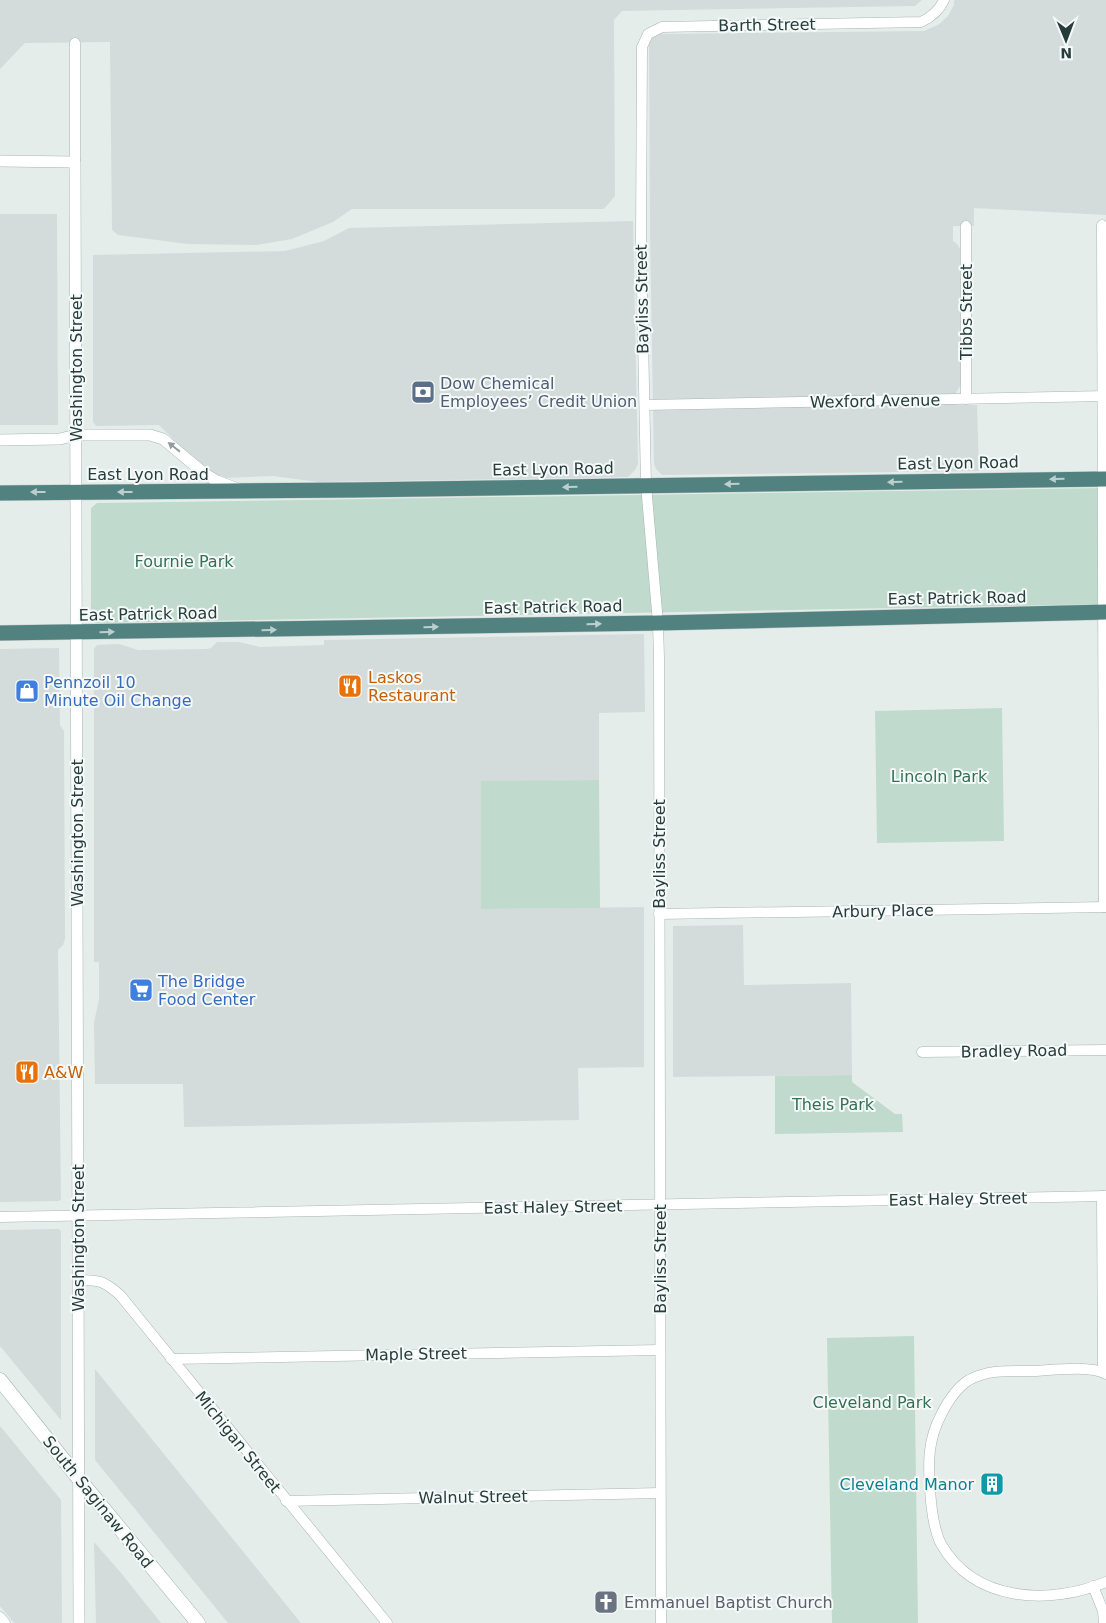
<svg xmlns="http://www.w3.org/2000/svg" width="1106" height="1623" font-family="'DejaVu Sans',sans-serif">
<rect width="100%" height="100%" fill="#e5edeb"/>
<g fill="#d3dcda">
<path d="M0,0h922l-7,6 -293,5 -8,9 1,176 -11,13h-252l-19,13 -41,17 -36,6 -68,-1 -70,-9 -6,-5 -2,-188 -85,1 -25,26z"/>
<path d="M954,0h152v215l-132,-7v18h-21v15l4,3 3,5 1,136 -5,7v13h21l2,66 -317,4 -6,-6 -2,-5 -4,-232 -1,-189 4,-6 6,-3 265,-3 14,-6 10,-9 6,-11z"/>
<path d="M0,214h57l1,211h-58z"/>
<path d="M633,221l5,243 -3,6 -7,7 -310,5 -45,-6 -47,2 -23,-9 -44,-44 -63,1 -3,-4v-167l192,-4 39,-10 25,-13z"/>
<path d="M644,634l1,78 -46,1v67l-118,2v127l163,-2v160l-66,1 1,52 -395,7 -1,-43h-88l-1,-61 5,-24v-37h-5v-313l3,-4 22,-1 19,6 68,-1 5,-1 6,-6h22l21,5 64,-2v-5z"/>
<path d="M59,648l1,77 4,6 1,208 -2,6 -5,5 3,249 -2,2 -59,1v-553z"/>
<path d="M743,925l1,60 107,-2 1,92 -179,2v-151z"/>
<path d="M58,1229l3,2v189l-61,-74v-116z"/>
<path d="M95,1369l206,254h-73l-133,-163z"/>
<path d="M0,1426l61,74 1,123h-48l-14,-17z"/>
<path d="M94,1542l27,31 40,50h-65z"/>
</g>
<g fill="#c0dbcd">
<path d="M1106,488v116l-1010,19 -5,-3v-112l6,-5z"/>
<path d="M1002,708l2,133 -127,2 -2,-132z"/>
<path d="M599,780l1,128 -119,1v-128z"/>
<path d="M852,1075v7l43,32h7l1,18 -128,2v-58z"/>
<path d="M914,1336l4,287h-86l-5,-285z"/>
</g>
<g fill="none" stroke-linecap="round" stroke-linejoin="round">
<g stroke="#a8b5b3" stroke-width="11">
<g id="minor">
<path d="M75,43v119"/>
<path d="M1102,225l2,682"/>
<path d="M966,226v173"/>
<path d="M645,405l461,-9"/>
<path d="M659,914l447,-7"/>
<path d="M922,1052l184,-2"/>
<path d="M1102,1196l1,176"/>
<path d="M0,1217l1106,-21"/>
<path d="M79,1280c21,0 25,1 41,15l267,328"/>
<path d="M171,1359l489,-9"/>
<path d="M1106,1374c-15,-9 -53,-4 -71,-3 -23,0 -46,-2 -66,9 -13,8 -22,23 -28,35 -13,25 -13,47 -11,74 1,17 3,39 11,55 34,59 109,61 165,38"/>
<path d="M286,1501l374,-8"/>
<path d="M1093,1586l10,25 1,12"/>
<path d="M0,1617l5,6"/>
<path d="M661,1623l-2,-965 -1,-35 -12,-138 -5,-247 1,-191 6,-13 14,-7 259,-5c11,-5 18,-11 23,-22"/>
</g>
</g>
<g stroke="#a8b5b3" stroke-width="12">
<g id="tertiary">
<path d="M0,161l75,1 4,1461"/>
<path d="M0,440l60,-1 16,-4h74l13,4 42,35 12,7 21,8"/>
</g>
</g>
<g stroke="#a1b4b1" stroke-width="15">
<path id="secondary" d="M0,1380l79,99 119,144"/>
</g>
<g stroke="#c2c9c8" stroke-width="16">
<g id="trunk">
<path d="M0,493l354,-3 752,-11"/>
<path d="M0,633l658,-10 448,-11"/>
</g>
</g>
<use href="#minor" stroke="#fff" stroke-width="10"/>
<use href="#tertiary" stroke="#fff" stroke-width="11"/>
<use href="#secondary" stroke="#fff" stroke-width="14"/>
<use href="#trunk" stroke="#518280" stroke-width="15"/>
</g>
<defs><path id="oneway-solid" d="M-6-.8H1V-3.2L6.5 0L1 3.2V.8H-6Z" transform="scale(1.25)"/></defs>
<use fill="#929e9d" href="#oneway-solid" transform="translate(174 447) rotate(-142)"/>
<g fill="#bccfce">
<use href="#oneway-solid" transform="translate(1057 479) rotate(179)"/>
<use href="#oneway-solid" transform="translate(895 482) rotate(179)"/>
<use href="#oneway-solid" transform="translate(732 484) rotate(179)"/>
<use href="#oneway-solid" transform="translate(570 487) rotate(179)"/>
<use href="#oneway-solid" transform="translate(38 492) rotate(180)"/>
<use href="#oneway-solid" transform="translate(125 492) rotate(180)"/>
<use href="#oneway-solid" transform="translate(594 624) rotate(-1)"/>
<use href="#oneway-solid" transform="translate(431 627) rotate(-1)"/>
<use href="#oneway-solid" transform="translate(269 630) rotate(-1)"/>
<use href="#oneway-solid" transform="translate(107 632) rotate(-1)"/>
</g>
<defs>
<g id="bank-square" transform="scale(1.25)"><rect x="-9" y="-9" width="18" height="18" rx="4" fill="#5c6f8a" stroke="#f5f9f8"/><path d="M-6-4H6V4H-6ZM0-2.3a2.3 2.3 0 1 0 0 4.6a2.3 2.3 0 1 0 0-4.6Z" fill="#fff"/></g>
<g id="restaurant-square" transform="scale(1.25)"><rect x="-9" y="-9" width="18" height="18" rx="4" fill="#e8710a" stroke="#f5f9f8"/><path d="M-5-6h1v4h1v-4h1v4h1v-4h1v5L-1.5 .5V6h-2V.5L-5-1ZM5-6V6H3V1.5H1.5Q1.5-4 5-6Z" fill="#fff"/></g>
<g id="shop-square" transform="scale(1.25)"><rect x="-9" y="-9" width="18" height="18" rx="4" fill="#3f7fe0" stroke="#f5f9f8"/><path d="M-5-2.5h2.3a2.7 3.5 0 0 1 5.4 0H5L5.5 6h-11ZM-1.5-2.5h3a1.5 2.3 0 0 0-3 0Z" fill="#fff"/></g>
<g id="supermarket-square" transform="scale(1.25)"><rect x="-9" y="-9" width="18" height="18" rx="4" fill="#3f7fe0" stroke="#f5f9f8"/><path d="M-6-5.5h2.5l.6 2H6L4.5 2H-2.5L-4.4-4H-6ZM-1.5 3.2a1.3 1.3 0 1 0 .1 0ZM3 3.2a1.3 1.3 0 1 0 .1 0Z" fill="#fff"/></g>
<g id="building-square" transform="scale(1.25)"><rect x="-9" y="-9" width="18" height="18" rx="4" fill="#0f9aa8" stroke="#f5f9f8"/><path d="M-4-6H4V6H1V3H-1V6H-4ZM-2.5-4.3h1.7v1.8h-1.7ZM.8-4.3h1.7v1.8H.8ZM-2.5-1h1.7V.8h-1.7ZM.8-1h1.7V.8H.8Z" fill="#fff"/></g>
<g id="church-square" transform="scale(1.25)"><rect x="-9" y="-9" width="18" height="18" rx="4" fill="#6b7280" stroke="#f5f9f8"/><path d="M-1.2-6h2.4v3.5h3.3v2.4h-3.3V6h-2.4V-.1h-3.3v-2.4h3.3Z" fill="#fff"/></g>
</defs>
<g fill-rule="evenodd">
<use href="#bank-square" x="423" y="392"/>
<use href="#restaurant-square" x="350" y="686"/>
<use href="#shop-square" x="27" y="691"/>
<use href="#supermarket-square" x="141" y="990"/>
<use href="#restaurant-square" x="27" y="1072"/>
<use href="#building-square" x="992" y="1484"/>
<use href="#church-square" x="606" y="1602"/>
</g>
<g text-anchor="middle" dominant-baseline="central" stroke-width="4" stroke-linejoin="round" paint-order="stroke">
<g font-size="16" fill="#263d3b" stroke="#f5f9f8">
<text transform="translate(767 25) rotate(-1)">Barth Street</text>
<text transform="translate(642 299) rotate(-91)">Bayliss Street</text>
<text transform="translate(966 312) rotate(-90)">Tibbs Street</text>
<text transform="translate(76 368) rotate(-90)">Washington Street</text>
<text transform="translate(875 401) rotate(-1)">Wexford Avenue</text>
<text transform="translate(958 463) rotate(-1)">East Lyon Road</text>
<text transform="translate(553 469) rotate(-1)">East Lyon Road</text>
<text x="148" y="474">East Lyon Road</text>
<text transform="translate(957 598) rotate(-1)">East Patrick Road</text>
<text transform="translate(553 607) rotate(-1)">East Patrick Road</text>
<text transform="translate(148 614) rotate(-1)">East Patrick Road</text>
<text transform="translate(77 833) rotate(-90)">Washington Street</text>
<text transform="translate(659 854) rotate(-90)">Bayliss Street</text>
<text transform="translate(883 911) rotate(-1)">Arbury Place</text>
<text transform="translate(1014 1051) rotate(-1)">Bradley Road</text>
<text transform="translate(958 1199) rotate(-1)">East Haley Street</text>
<text transform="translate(553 1207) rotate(-1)">East Haley Street</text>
<text transform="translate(78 1238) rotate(-90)">Washington Street</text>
<text transform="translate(660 1259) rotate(-90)">Bayliss Street</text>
<text transform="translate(416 1354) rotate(-1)">Maple Street</text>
<text transform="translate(238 1442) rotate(51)">Michigan Street</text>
<text transform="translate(473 1497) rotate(-1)">Walnut Street</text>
<text transform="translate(98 1502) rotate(51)">South Saginaw Road</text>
</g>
<g font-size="16" fill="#4e5e75" stroke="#f5f9f8" text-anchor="start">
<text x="440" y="383">Dow Chemical<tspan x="440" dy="18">Employees’ Credit Union</tspan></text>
</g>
<g font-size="16" fill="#337057" stroke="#f5f9f8">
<text x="184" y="561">Fournie Park</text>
<text x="939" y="776">Lincoln Park</text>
<text x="833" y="1104">Theis Park</text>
<text x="872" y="1402">Cleveland Park</text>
</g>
<g font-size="16" fill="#c56008" stroke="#f5f9f8" text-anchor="start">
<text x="368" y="677">Laskos<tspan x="368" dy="18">Restaurant</tspan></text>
<text x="44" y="1072">A&amp;W</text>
</g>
<g font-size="16" fill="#366cbe" stroke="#f5f9f8" text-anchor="start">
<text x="44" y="682">Pennzoil 10<tspan x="44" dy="18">Minute Oil Change</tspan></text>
<text x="158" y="981">The Bridge<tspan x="158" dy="18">Food Center</tspan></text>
</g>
<g font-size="16" fill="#0d838f" stroke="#f5f9f8" text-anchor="end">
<text x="974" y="1484">Cleveland Manor</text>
</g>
<g font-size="16" fill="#5b616d" stroke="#f5f9f8" text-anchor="start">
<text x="624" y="1602">Emmanuel Baptist Church</text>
</g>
</g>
<g transform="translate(1066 40) rotate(179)" stroke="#f5f9f8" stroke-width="4" paint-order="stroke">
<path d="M0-4L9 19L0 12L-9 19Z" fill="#263d3b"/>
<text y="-8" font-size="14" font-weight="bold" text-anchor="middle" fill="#263d3b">N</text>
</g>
</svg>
